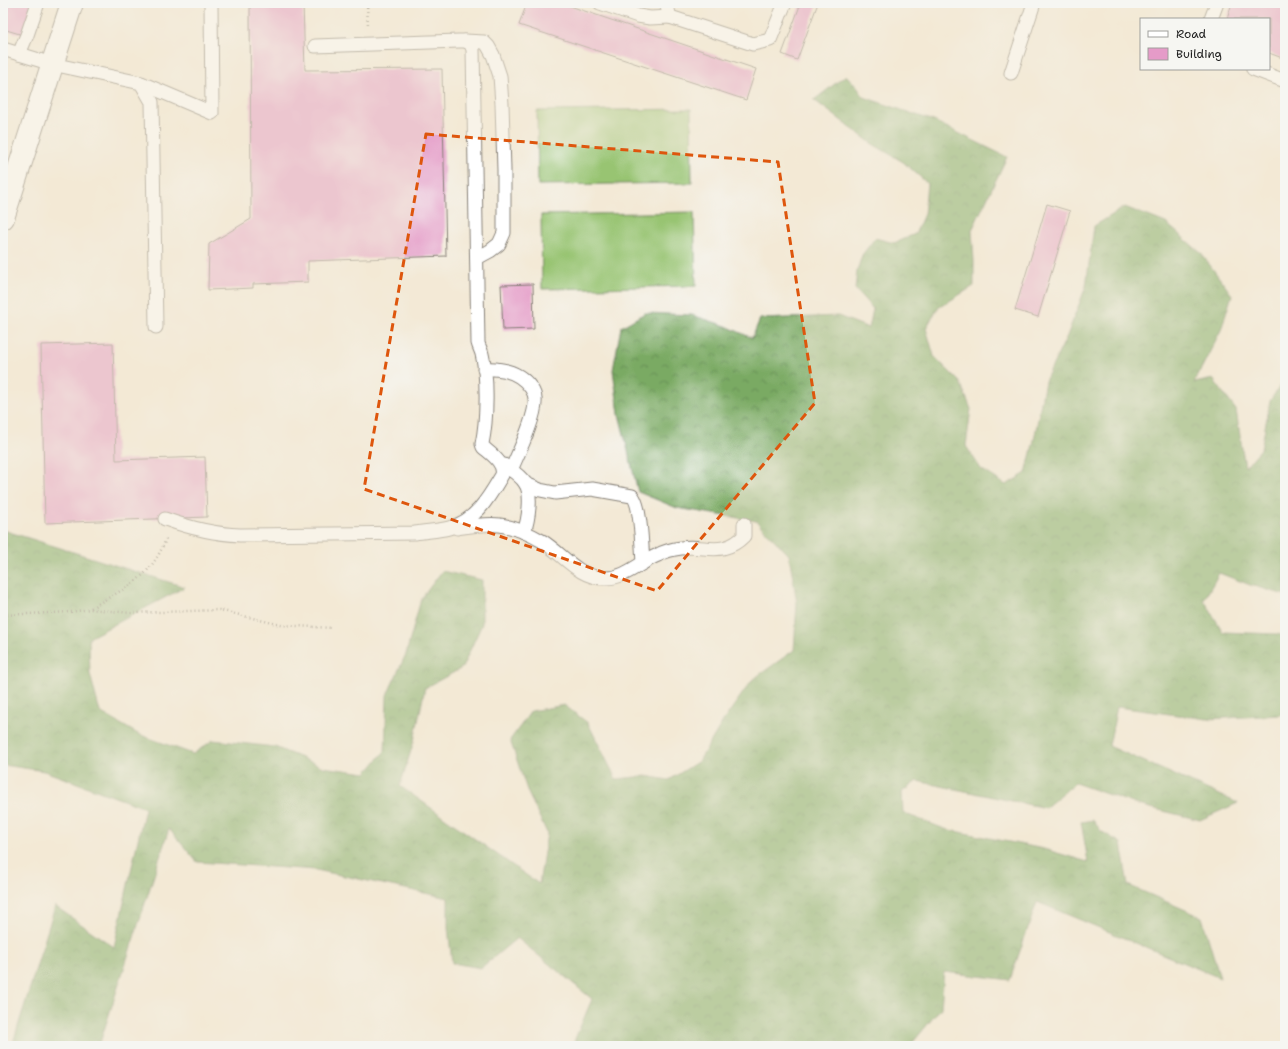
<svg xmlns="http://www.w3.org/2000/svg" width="1288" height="1049" font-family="'Shantell Sans',sans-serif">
<defs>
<pattern id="forest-crowns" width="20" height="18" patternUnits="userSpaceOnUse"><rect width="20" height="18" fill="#7aaa64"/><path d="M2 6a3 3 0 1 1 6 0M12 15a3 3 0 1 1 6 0" fill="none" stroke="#638a52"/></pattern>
</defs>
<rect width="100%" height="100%" fill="#f6f6f2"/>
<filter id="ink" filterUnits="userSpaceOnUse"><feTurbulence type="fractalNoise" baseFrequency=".025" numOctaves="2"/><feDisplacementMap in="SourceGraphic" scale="8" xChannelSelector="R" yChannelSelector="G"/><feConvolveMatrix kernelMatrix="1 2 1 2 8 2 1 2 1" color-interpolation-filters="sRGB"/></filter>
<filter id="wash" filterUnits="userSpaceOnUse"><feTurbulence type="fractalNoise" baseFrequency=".012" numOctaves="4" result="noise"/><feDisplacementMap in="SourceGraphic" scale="16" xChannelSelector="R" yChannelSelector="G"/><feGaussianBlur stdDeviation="0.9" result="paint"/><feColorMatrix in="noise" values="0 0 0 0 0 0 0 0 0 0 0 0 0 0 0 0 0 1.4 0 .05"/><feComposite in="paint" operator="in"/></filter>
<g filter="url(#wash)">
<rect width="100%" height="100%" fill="#f3e9d6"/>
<path fill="url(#forest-crowns)" stroke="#4b6340" d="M846,75l11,12 7,10 70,24 73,36 -35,73 2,31v25l-36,22 -12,20 8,28 26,26 11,27 -5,37 15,23 25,16 20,-12 8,-33 11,-59 22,-45 19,-50 8,-60 31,-19 41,16 35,30 31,42 -11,35 -27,53 19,-4 23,31 9,57 16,-18 9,-48 15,-23v101l-5,48h5v68l-35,-10 -31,-12 -15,27 19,32 55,2 7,3v74l-4,4 -74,4 -90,-12 -8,39 129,57 -38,17 -62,-15 -63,-22 -30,25 -128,-27 -15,11 1,21 42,16 99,20 44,13 -7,-40 12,-2 8,11 20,12 7,42 74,32 18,61 -183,-76 -27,78 -66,-8 -3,36 -31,38h-338l20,-47 -75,-61 -36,30 -29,-5 -4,-35v-30l-132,-28 -119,-8 -28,-33 -70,217h-87l43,-140 59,41 31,-139 -101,-37 -41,-6v-235l182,57 -96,51 1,36 10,38 38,22 55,20 20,-14 62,7 48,20 43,6 19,-22 2,-56 19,-41 15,-55 21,-28 40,9v44l-20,44 -37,20 -11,53 -14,45 139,98 8,-51 -19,-40 -18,-53 21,-29 33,-6 24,18 28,56 30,-3 23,4 30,-19 24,-40 29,-41 42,-30 3,-47 -8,-48 -33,-34 -79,-13 -39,-16 -19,-78 -6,-44 8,-43 24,-14 47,2 34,11 26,12 8,-19 78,-3 31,12 4,-19 -18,-20 2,-18 5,-16 13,-17 19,5 21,-9 9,-20 3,-31 -24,-21 -32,-19 -57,-43z"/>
<g fill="#98c472" stroke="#5a7047">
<path d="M691,109l1,74 -154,2 -1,-74z"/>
<path d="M694,212l2,74 -154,3 -1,-74z"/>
</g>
<g id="blocks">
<g fill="#e59bc8">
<path d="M3,3h29l-9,32 -20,-6z"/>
<path d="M250,3h53l2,67 137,-1 4,187 -138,5v21l-55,2v4l-45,2 1,-46 42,-25z"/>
<path d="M527,3h34l195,66 -10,31 -227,-75z"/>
<path d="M801,3h17l-21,57 -15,-6z"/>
<path d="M1232,3h53v56l-16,-6v-34h-42z"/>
<path d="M1047,204l23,7 -32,106 -23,-7z"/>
<path d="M533,284l1,45 -31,1 -2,-45z"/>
<path d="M113,343l3,117 89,-3 2,60 -162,6 -4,-178z"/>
</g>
</g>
</g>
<g filter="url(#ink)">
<use href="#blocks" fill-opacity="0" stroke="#888279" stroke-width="1"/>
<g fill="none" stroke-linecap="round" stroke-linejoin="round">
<g stroke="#888279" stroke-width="15">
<g id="lane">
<path d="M600,3l38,13 12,2 20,-1"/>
<path d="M666,3l4,14 83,27 17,-4 15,-37"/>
<path d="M1211,19l6,-16"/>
<path d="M465,41l19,1 4,4 5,9 7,21 2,28 2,66v63l-5,11 -9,7 -13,7"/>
<path d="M3,49l49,15 89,19 11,19 4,225"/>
<path d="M19,54l8,-19 11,-32"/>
<path d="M1253,69l32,12"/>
<path d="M1011,73l23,-70"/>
<path d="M141,83l71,30 -1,-110"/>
<path d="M484,369c18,-1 36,3 47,19 2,3 4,7 4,11 2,16 -17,55 -24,71"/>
<path d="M504,465c7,5 16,10 21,18 8,11 3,38 -1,49"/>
<path d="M526,484l14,6 15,3 37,-4 40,7c9,7 10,54 11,67"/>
<path d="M165,519c25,9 49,15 75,16l175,-2c11,-2 23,-2 34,-5 27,-7 40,-31 53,-53 3,-12 -11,-21 -19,-28l-1,-3c5,-24 6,-66 0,-90 -1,-4 -3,-7 -4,-11l-5,-294 -3,-6 -5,-2h-6l-144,5"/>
<path d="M457,528c13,-2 31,-5 43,-3 14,2 30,9 42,16 21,13 37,38 64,37 20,0 34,-16 52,-23 7,-4 15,-6 23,-7 24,-4 41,10 63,-12v-12"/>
</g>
</g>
<g stroke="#888279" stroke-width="24">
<path id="street" d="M3,218l69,-215"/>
</g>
<g stroke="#888279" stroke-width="2.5" stroke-dasharray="1 3" stroke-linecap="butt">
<path d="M367,3l1,23"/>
<path d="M91,608c36,-22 58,-27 75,-69"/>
<path d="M3,615l67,-3 20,-3 41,4 88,-3 62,15 51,3"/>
</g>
<use href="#lane" stroke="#fff" stroke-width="13"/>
<use href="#street" stroke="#fff" stroke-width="22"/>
</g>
</g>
<path d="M0 0H1288V1049H0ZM426,134l352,28 37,241 -158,188 -293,-102z" fill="#f3e9d6" fill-opacity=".55" fill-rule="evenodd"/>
<path fill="none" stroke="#de560d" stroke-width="3" stroke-dasharray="8 5" stroke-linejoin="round" d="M426,134l352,28 37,241 -158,188 -293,-102z"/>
<rect width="1288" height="1049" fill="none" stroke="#f6f6f2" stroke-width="16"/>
<rect x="1140" y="18" width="130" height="52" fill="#f6f6f2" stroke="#9f9f9c"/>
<rect x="1148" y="31" width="20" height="6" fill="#ffffff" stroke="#9f9f9c"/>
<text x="1176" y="38" font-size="12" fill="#1c1c1c">Road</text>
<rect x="1148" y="48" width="20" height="12" fill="#e59bc8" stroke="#9f9f9c"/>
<text x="1176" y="58" font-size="12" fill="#1c1c1c">Building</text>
</svg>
